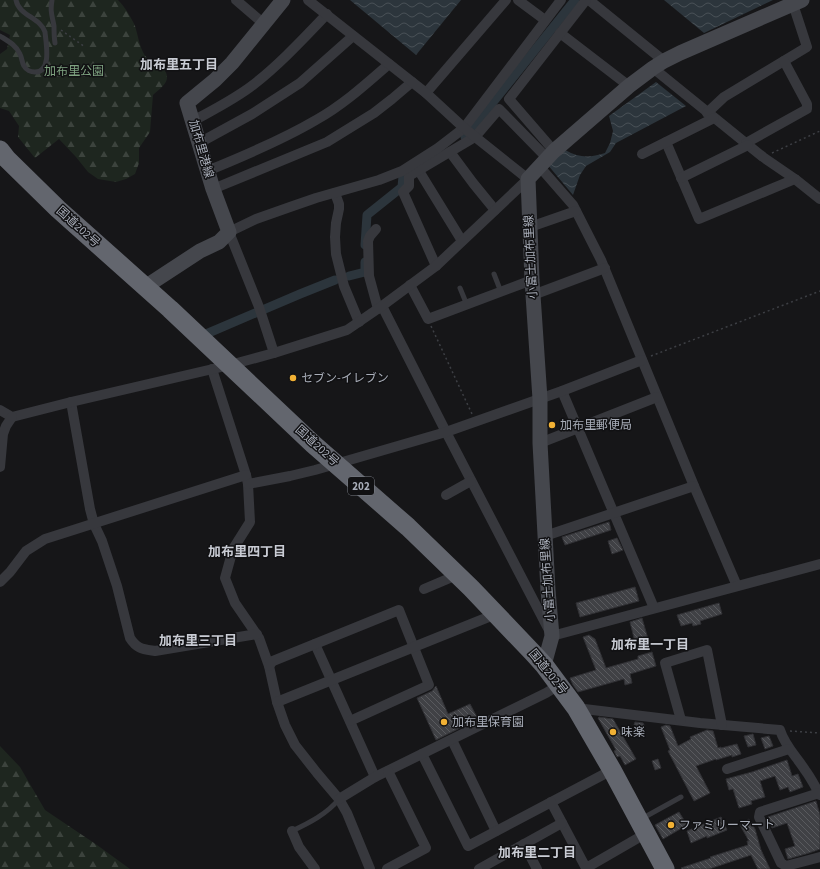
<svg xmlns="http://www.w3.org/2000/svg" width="820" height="869" font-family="'Source Sans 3','Noto Sans JP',sans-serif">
<defs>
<pattern id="forest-firs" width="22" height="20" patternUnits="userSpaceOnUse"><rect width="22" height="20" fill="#1e261f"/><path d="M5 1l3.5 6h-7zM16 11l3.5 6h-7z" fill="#3c433d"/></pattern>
<pattern id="water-waves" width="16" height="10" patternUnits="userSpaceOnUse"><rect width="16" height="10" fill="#2c353c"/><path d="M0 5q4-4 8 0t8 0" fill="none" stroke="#485056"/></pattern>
<pattern id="building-back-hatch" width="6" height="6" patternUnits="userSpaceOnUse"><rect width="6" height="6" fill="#404145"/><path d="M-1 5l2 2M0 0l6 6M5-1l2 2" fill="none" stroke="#595a5e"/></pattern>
</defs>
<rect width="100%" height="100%" fill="#161618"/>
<g fill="url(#forest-firs)">
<path d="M0,0h118c7,7 13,17 17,26 3,9 5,25 12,32 6,6 19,8 20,18 1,8 -9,14 -14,19l-3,37 -11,16v15l-4,11 -9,5 -10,3 -18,-3 -10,-7 -12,-15 -17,-18 -24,19 -17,-21 1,-11 -10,-15 -9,-3v-54l7,-5 3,-14 -10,-5z"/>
<path d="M0,746l20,21 25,43 52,35 33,24h-130z"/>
</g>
<g fill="url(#water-waves)">
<path d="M350,0h111l-45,55z"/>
<path d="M664,0h109l-69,33z"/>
<path d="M656,82l30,24 -70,37 -6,9 -24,14 -6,9 -7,20 -26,-31 18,-14c15,8 24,8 40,3l5,-10 3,-12 -4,-15z"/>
</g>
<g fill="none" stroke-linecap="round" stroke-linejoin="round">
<g stroke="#2c353c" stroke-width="9">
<path d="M465,137l110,-137"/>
<path d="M365,245l2,-30 35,-28 1,-11 9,-6"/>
<path d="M349,276l16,-4v-10"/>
<path d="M206,334l94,-40 35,-14"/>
</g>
</g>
<g fill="url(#building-back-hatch)" stroke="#303034">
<path d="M609,522l2,8 -46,15 -3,-8z"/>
<path d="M617,538l6,12 -11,4 -4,-13z"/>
<path d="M635,587l4,14 -59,16 -4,-14z"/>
<path d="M719,603l3,11 -22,7 1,3 -8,2 -1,-3 -11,3 -4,-11z"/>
<path d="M642,618l6,21 -13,3 -5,-20z"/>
<path d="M589,635l6,4 11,29 32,-9v-3l14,-4 4,14 -26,8 2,9 -7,2 -1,-6 -46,13 -5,-7 -3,-7 26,-8 -13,-33z"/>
<path d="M436,686l12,28 22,-10 8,15 -42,21 -19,-42 15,-7z"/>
<path d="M599,717l14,2 23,40 -11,6 -5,-9 -3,1 -3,-6 2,-1 -18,-32z"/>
<path d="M635,722l8,1 2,4 -11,-2z"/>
<path d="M666,725l4,1 8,20 13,-7 -1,-2 17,-7 6,1 5,17 3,-1v1l16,-4 4,10 -9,3v-2l-16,5v-1l-20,7 14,27 -16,8 -26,-50 2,-1 -9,-23z"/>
<path d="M753,734l3,11 -8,2 -4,-11z"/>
<path d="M769,736l4,10 -8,3 -4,-11z"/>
<path d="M658,759l3,9 -6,2 -3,-9z"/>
<path d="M787,760l5,16 6,-2 5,13 -13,5 -2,-5 -8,3 -5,-14 -15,5 5,16 -14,4 1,3 -13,4 -6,-19 -4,1 -3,-11 26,-7z"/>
<path d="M816,801l4,14v34l-11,4 -21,6 -3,-10 10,-3 -8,-23 -15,5 -4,-11z"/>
<path d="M679,812l8,13 -24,14 -8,-14z"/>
<path d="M721,817l6,13 -20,8v-2l-16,7 -4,-12z"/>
<path d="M749,819l6,10 6,21 9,19h-12l-7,-14 -42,14h-27l-1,-1 30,-10 -1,-1 38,-12 -1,-4h2l-9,-16z"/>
</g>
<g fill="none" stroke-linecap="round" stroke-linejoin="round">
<g stroke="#3d3f44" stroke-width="1.5" stroke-dasharray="2 3" stroke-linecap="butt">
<path d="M61,30l24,17"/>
<path d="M772,153l48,-22"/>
<path d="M431,326l41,88"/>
<path d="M651,356l169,-65"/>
<path d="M790,731l30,2"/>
</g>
<g stroke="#37383d" stroke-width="5">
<path d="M52,0c-2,12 0,15 2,26 0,6 0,11 1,17"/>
<path d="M0,36c8,5 16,9 20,18 2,4 2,9 4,12 2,4 7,6 11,6 17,0 11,-29 10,-40 -5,-15 -26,-16 -29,-32"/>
<path d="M494,274l7,18"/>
<path d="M460,288l7,17"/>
<path d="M643,818l38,-21"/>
<path d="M292,831c17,-8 35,-17 47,-32"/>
</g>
<g stroke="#37383d" stroke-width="10">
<path d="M236,0l28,24"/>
<path d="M518,0l27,20"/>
<path d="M589,0l75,61"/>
<path d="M560,33l69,53"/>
<path d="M653,68l110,89 32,22 25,20"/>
<path d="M426,93l80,-93"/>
<path d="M707,113l17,-16 83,-50 -14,-43"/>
<path d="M193,121c20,-11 42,-22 60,-36 27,-21 50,-46 74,-71"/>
<path d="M666,142l33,77 96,-40"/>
<path d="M199,143l53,-29 48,-31 53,-47"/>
<path d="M746,143l61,-34v-5l-23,-43"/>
<path d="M554,151l-45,-52 77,-99"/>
<path d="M450,152l23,31 22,27"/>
<path d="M642,154l72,-36"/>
<path d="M539,166l34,39 28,55 93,226 43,100"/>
<path d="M207,171c37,-15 75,-31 109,-51 27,-15 50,-36 73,-56"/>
<path d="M419,171l43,70"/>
<path d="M681,178l67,-33"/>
<path d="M213,189l114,-47 47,-29 18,-14 20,-17"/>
<path d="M335,193l4,11v5l-3,14 -1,14 1,17 8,32 15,36"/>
<path d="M530,227l46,-16"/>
<path d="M376,229l-6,7 -2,5 1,35 9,33"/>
<path d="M436,266l-33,-74 6,-6v-10l66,-39 24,-28 48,49"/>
<path d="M410,285l18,34 104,-39"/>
<path d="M533,295l72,-27"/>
<path d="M382,306l64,126 106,204 268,-72"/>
<path d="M274,353l-15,-46 -30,-75 27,-13 34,-12 26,-9 63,-18 23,-9 36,-23 26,-20 97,-128"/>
<path d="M212,369l34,106 2,9 2,38 -17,27 -8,29 10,25 24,35 10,28 8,36 8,23 10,20 22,28 22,26 8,14 23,56"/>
<path d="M562,391l92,217"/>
<path d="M71,402l19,107 4,15 8,17 15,45 13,52c7,11 13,11 25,13l102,-17"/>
<path d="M0,410l12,7 59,-15 159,-37 44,-12 73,-23 35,-24 54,-40 92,-87 -64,-51 -38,-35 -118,-93"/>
<path d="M540,443l117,-46"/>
<path d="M0,467l3,-33 3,-8 6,-9"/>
<path d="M248,484l42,-8 25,-6 131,-38 116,-41 80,-31"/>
<path d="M446,495l25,-14"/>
<path d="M545,536l149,-50"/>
<path d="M0,582l10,-10 16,-21 19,-12 201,-64"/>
<path d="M424,589l33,-14"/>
<path d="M315,644l60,133"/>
<path d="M269,666l4,-5 126,-51 30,75 -79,36"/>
<path d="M277,702l219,-88"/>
<path d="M576,708l124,15 80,7c5,16 16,26 25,40 6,8 10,16 15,25"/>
<path d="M681,720l-16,-57 42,-13 15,75"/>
<path d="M452,740l44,91"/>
<path d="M422,754l46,92 144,-76"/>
<path d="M727,769l62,-20"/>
<path d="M819,793l-59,19 -1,5 22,46 5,3 34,-9"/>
<path d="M339,799l36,-22 171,-84 13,-8"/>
<path d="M551,802l35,66 59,-34"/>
<path d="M292,831l7,16 16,22"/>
<path d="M524,844l13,25"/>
<path d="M387,869l39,-21 -38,-77"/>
<path d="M479,869l83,-46"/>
</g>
<g stroke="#45474d" stroke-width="15">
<path d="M145,287l55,-36 19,-9 10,-10 -16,-43 -26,-86 28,-23 17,-17 51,-63"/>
<path d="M544,665l8,-29 -4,-46 -8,-147v-44l-8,-119 -4,-101 26,-28 75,-65 24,-18 11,-7 16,-8 122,-53"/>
</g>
<path stroke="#63666e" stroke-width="19" d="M0,150l7,9 51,50 112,100 143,135 95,83 63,61 62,65 11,12 32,43 36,62 53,99"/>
</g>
<g fill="#f2b134" stroke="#111113" stroke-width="1.5">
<circle cx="293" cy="378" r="4"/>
<circle cx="552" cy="425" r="4"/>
<circle cx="444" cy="722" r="4"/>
<circle cx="613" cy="732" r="4"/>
<circle cx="671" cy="825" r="4"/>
</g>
<g text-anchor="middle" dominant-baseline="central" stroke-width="3" stroke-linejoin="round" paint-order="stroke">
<rect fill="#111113" stroke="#7b7e86" stroke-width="1" x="348" y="477" width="26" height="18" rx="3"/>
<g font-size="11" font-weight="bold" fill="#a8adb8">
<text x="361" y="486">202</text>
</g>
<g font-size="12" fill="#7fa381" stroke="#111113">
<text x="74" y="71">加布里公園</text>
</g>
<g font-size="12" fill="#a8adb8" stroke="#111113">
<text transform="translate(201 149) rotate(74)">加布里港線</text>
<text transform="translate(78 227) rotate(42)">国道202号</text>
<text transform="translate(531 257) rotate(-93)">小富士加布里線</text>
<text transform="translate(317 446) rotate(42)">国道202号</text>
<text transform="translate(548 580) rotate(-94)">小富士加布里線</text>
<text transform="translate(548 672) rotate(51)">国道202号</text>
</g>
<g font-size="12" fill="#a8adb8" stroke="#111113" text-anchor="start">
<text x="301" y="378">セブン-イレブン</text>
<text x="560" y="425">加布里郵便局</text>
<text x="452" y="722">加布里保育園</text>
<text x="621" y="732">味楽</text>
<text x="679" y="825">ファミリーマート</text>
</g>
<g font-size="13" font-weight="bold" fill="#c9ccd4" stroke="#111113">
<text x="179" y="65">加布里五丁目</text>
<text x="247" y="552">加布里四丁目</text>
<text x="198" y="641">加布里三丁目</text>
<text x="650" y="645">加布里一丁目</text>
<text x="537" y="853">加布里二丁目</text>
</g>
</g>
</svg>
